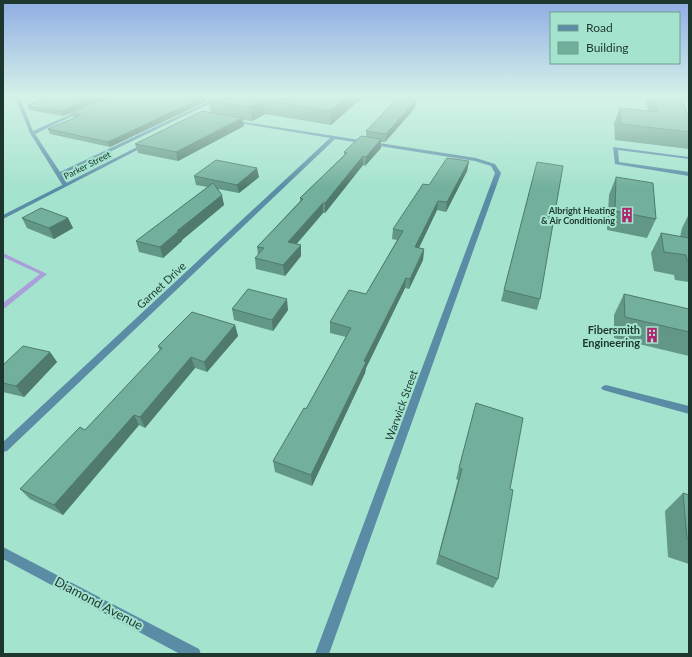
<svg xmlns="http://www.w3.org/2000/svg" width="692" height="657" font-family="Lato,sans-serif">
<rect width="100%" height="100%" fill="#a4e3ce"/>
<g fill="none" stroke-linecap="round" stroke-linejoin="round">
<path fill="#aa9fdb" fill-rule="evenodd" d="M3,253l44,21 -42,34h-2v-5l37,-29 -37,-17z"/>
<g fill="#5b8ca6" fill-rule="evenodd">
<path d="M15,96h4l14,35 47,-21 3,1 -48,23 25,38 156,-74 3,1 -157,76 6,10 -3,2 -2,-1 -33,-53z"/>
<path d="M606,385l83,21v8l-86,-24 -2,-2 2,-2z"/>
</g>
<g fill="#5b8ca6" fill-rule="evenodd">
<path d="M231,120l245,38 19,6 6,9 -172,481h-14l180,-481 -4,-7 -16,-5 -140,-22 -328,312 -4,1v-10l327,-304 -97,-16h-2z"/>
<path d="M143,144l4,1 -144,74v-4z"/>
<path d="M613,147l76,10v2l-71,-9 1,12 70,10v4l-74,-12z"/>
<path d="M3,547l196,102 2,5h-21l-177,-95z"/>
</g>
</g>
<g fill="#629686">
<path d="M28,96h80l-45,20 -34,-6 -2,-4 16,-7 -15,-2z"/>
<path d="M206,96l1,5 -97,46 -60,-13 -2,-5 26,-11 -3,-5z"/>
<path d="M364,96l-33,29 -66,-11 -13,7 -9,-1 1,6 -66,35 -40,-8 -3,-9 76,-31 -2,-12z"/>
<path d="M645,96h36l7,20h1v33l-74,-9 -1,-17 6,-15 28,3z"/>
<path d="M415,108l-30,34h-4v6l-16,18 -2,-1 -38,48h-2l-27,31 5,12 -16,20 -29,-7 -1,-11 3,-3 -1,-8 43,-46v-3l44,-43v-3l22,-15v-6z"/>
<path d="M469,161l-2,10 -21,41 -9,-2 -18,38 5,1 -1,11 -14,29 -4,-1 -39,80 -1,5 -53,113 -37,-14 -2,-11 33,-52 40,-72 -16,-4v-11l36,-28 31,-54 -5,-1 1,-10 36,-44z"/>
<path d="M537,162l3,137 -3,11 -36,-9z"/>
<path d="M194,176l65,1 -20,16 -21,-4 6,16 -42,35v1l-19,17 -24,-6 -3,-11 72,-54 -12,-2z"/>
<path d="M616,177l40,42 -9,19 -40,-8 2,-35z"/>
<path d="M689,214v68l-14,-2 -1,-5 -20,-4 -3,-18 10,-20 19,4 2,-9z"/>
<path d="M22,218h46l5,10 -19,11 -27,-11z"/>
<path d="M624,294l65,15v47l-75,-18v-23z"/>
<path d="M232,309l56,1 -15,21 -39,-11z"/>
<path d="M235,325l3,11 -31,36 -12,-4 -50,60 -6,-3 -76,90 -33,-16 -10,-10 65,-59 75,-79 -2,-5z"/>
<path d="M50,352l7,10 -33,35 -21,-5v-27z"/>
<path d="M473,414l37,75 -12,90 -5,9 -57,-24 22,-84 -2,-1z"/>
<path d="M683,493l6,2v69l-21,-7 -3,-46z"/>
</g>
<g fill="#507a6d">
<path d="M97,96h11l-45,20 -2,-5z"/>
<path d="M206,96l1,5 -97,46 -2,-5z"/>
<path d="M349,96h15l-33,29 -1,-14z"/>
<path d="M263,100l2,14 -13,7 -2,-14z"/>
<path d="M416,100l-1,8 -30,34 1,-8z"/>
<path d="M242,118l2,8 -66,35 -2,-9z"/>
<path d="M381,139v9l-16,18 1,-9z"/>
<path d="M363,156v9l-38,48v-10z"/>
<path d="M469,161l-2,10 -21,41 1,-10z"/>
<path d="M257,168l2,9 -20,16 -2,-8z"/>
<path d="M222,195l2,10 -42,35v1l-19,17 -3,-11 17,-16z"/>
<path d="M438,201l-1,9 -23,48 1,-11z"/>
<path d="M323,203v10l-34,40 -1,-11z"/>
<path d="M68,218l5,10 -19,11 -5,-11z"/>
<path d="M301,245v11l-16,20 -2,-11z"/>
<path d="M424,249l-1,11 -14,29 1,-10z"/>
<path d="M406,278l-1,10 -39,80 -1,5 -53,113 -1,-11 53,-114z"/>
<path d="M287,299l1,11 -15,21 -1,-11z"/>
<path d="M235,325l3,11 -31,36 -3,-10z"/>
<path d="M50,352l7,10 -33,35 -8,-11z"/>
<path d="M191,357l4,11 -50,60 -5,-11z"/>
<path d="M134,415l5,10 -76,90 -9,-10z"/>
</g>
<g fill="#72af9c" stroke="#507a6d">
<path d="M47,96h50l-36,15 -34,-5 23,-10z"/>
<path d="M109,96h97l-98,46 -60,-13 33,-14 -10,-2z"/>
<path d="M220,96h129l-19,15 -67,-11 -13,7 -41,-6z"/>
<path d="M400,96h11l5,4 -30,34 -20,-3z"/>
<path d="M653,96h28l7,20h1v16l-68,-8 -1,-16 37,4z"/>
<path d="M202,111l40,7 -66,34 -41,-8z"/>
<path d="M361,136l20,3 -15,18 -3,-1 -38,47h-2l-35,39 13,3 -18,20 -28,-7 9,-10 -7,-1 46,-48 -3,-1 47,-45 -3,-1z"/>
<path d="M447,158l22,3 -22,41 -9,-1 -23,46 9,2 -14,30 -4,-1 -42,83 2,1 -55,113 -38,-14 31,-53 2,1 45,-81 -21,-6 19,-32 17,4 37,-63 -10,-2 30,-45 6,1z"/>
<path d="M216,160l41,8 -20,17 -43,-9z"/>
<path d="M537,162l26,4 -23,133 -36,-9z"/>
<path d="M616,177l37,6 3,36 -41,-8z"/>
<path d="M213,183l9,12 -45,36h2l-19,16 -24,-6z"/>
<path d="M41,208l27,10 -19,10 -27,-10z"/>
<path d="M661,233l28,5v22h-2l-1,-5 -22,-3z"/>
<path d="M248,289l39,10 -15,21 -40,-11z"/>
<path d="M624,294l65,15v23l-64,-15z"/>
<path d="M192,312l43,13 -31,37 -13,-5 -51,60 -6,-2 -80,90 -34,-16 60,-62 5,3 77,-82 -4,-2z"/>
<path d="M23,346l27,6 -34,34 -13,-3v-18z"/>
<path d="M476,403l47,15 -13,71 3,1 -15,89 -59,-24 23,-86 -3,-1z"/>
<path d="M683,493l6,2v45l-2,-1z"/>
</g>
<linearGradient id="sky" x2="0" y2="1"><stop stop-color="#8face3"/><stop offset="0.51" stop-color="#d6f2e9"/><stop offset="1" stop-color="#d6f2e9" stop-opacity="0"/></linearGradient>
<rect width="692" height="188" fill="url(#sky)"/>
<defs>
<g id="building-bare" transform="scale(1.2)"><path d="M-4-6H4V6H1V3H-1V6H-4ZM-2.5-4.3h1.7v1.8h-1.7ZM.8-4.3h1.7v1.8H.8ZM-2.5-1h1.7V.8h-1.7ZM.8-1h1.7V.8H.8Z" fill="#ac276f" stroke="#a4e3ce" stroke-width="2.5" paint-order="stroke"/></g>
</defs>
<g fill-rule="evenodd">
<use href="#building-bare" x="627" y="215"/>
<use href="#building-bare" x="652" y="335"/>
</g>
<g text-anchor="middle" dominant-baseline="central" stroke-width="4" stroke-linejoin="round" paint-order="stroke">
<g font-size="9" fill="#1d372f" stroke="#a4e3ce">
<text transform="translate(87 165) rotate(-27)">Parker Street</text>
</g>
<g font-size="9" font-weight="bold" fill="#1d372f" stroke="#a4e3ce" text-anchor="end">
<text x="615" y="210">Albright Heating<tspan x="615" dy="10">&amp; Air Conditioning</tspan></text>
</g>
<g font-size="11" fill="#1d372f" stroke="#a4e3ce">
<text transform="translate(161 285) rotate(-43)">Garnet Drive</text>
<text transform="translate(401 405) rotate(-70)">Warwick Street</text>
</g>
<g font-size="11" font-weight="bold" fill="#1d372f" stroke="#a4e3ce" text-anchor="end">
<text x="640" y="329">Fibersmith<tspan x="640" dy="13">Engineering</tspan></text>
</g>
<g font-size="13" fill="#1d372f" stroke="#a4e3ce">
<text transform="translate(99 603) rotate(28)">Diamond Avenue</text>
</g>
</g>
<rect width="692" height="657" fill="none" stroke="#1d372f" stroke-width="8"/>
<rect x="550" y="12" width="130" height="52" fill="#a4e3ce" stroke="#6e9e8e"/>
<rect x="558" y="25" width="20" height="6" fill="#5b8ca6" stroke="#6e9e8e"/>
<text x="586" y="32" font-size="12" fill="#1d372f">Road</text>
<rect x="558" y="42" width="20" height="12" fill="#72af9c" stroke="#6e9e8e"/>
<text x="586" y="52" font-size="12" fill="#1d372f">Building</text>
</svg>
